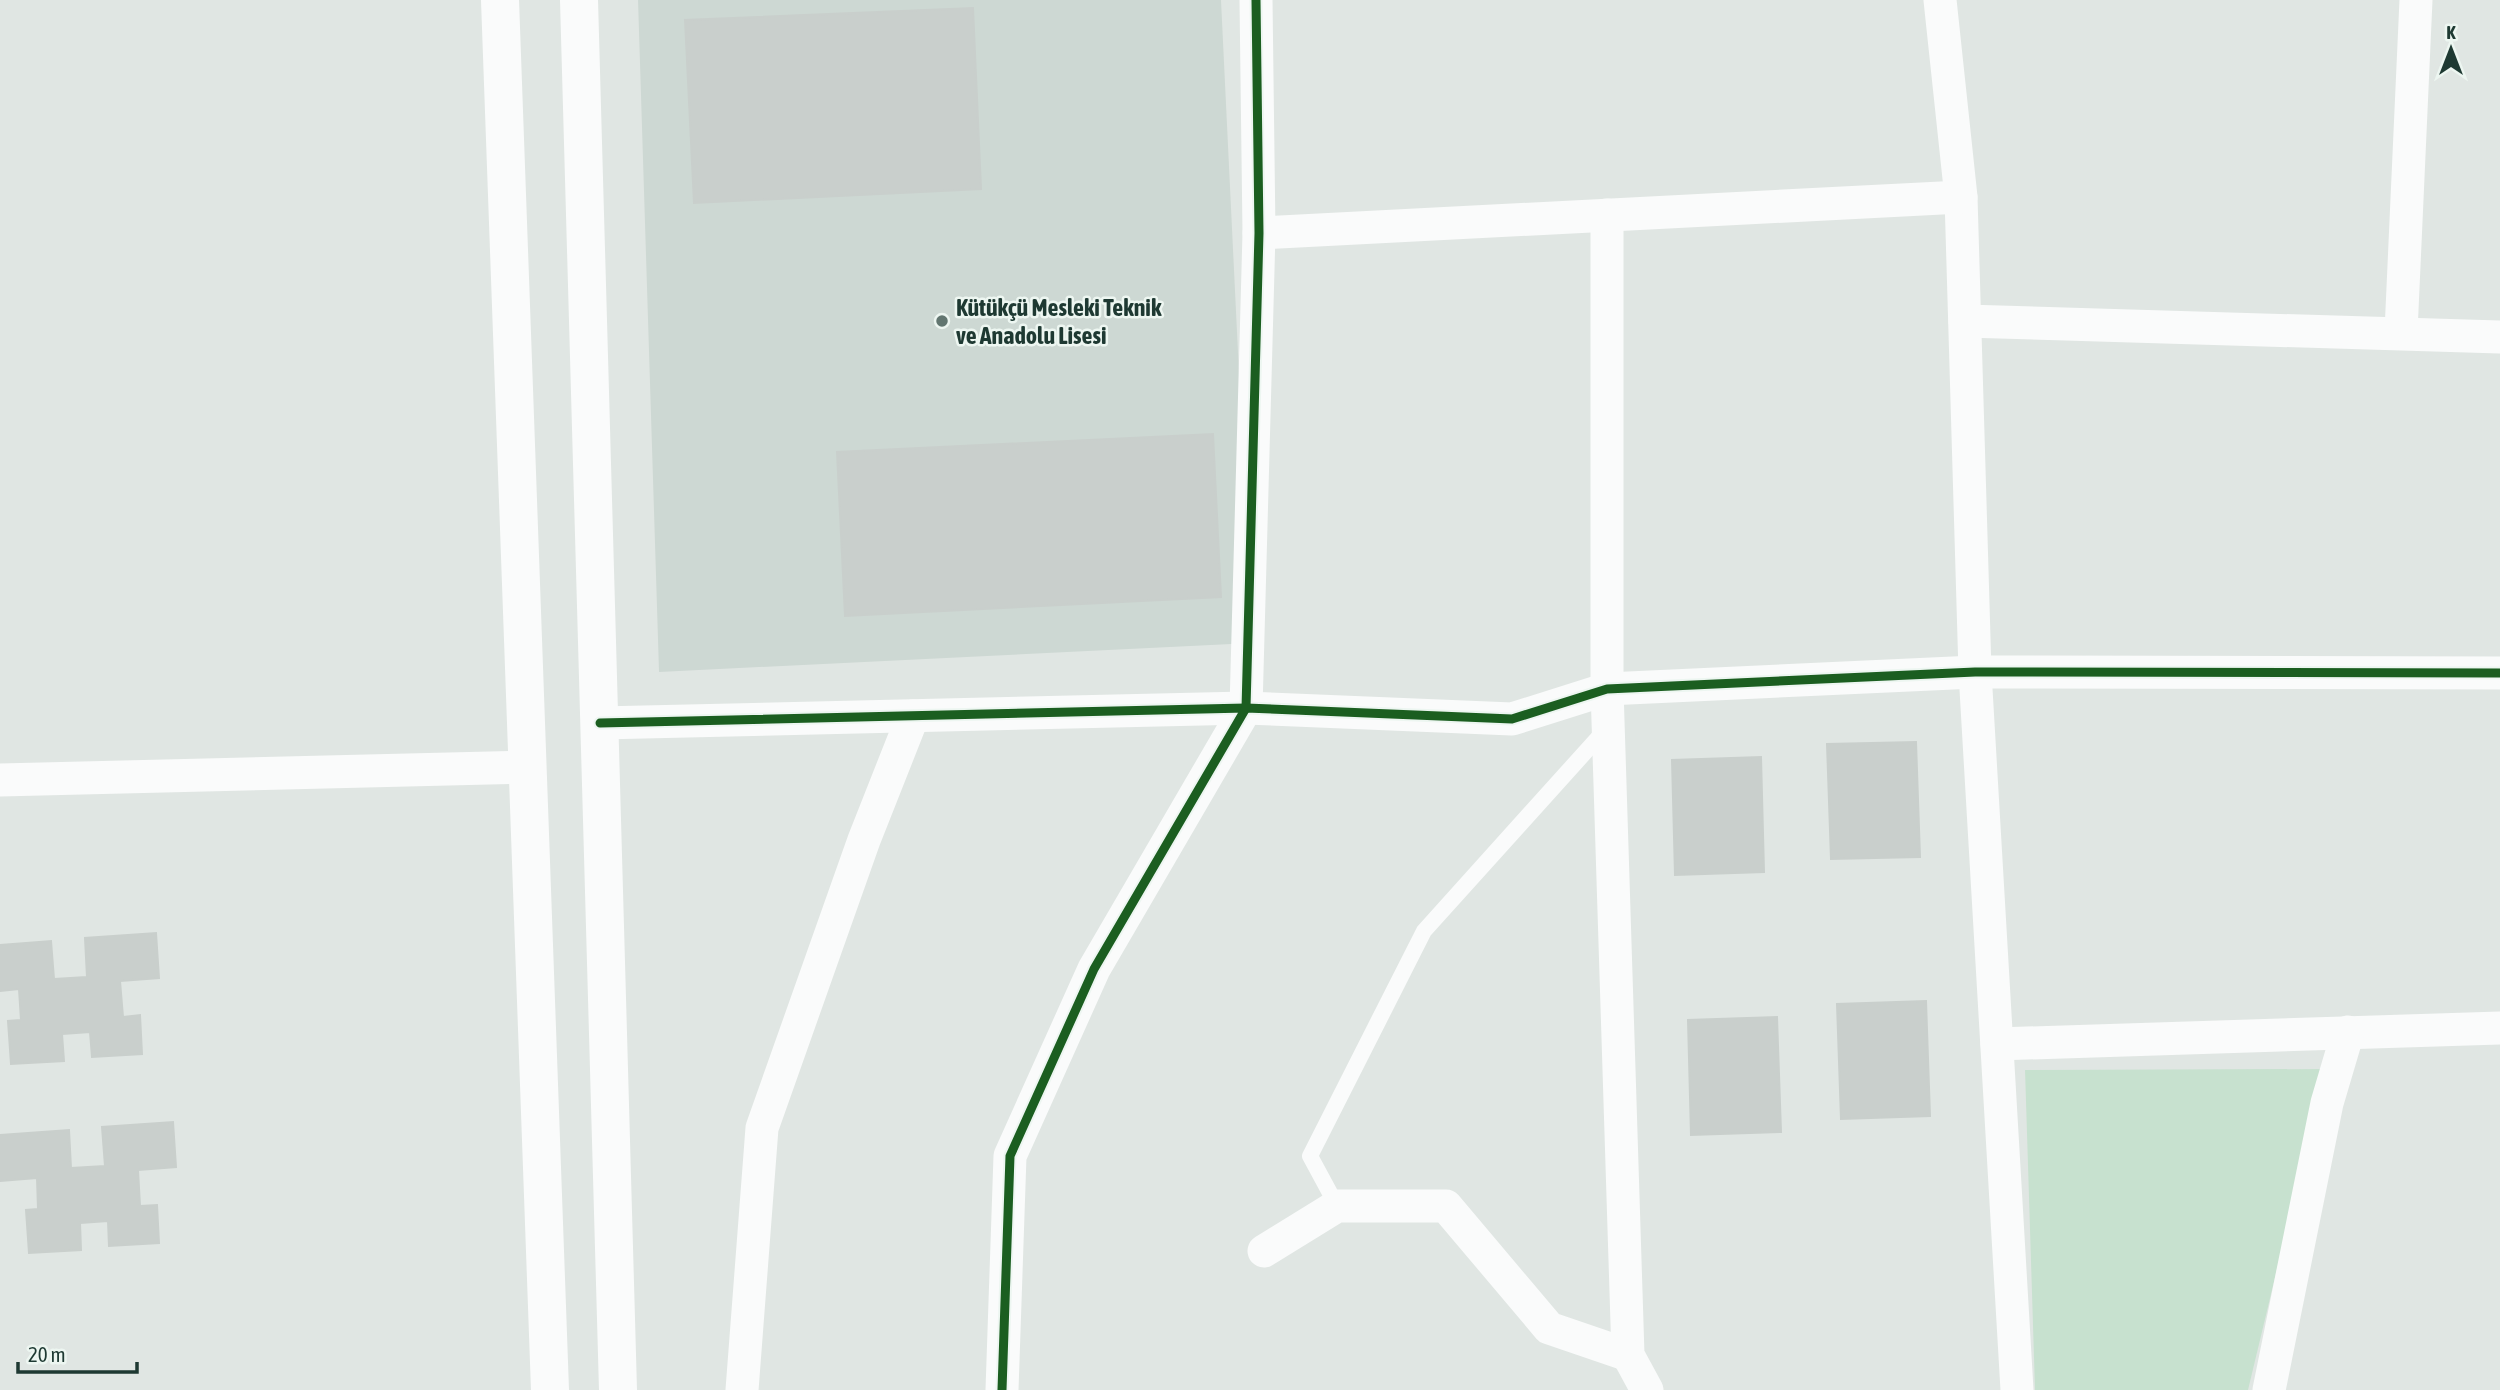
<svg xmlns="http://www.w3.org/2000/svg" width="2500" height="1390" font-family="'Asap Condensed',sans-serif">
<rect width="100%" height="100%" fill="#e0e6e3"/>
<path fill="#cdd8d3" d="M638,0h583l31,643 -593,29z"/>
<path fill="#c7e1cf" d="M2325,1069l-77,321h-213l-10,-320z"/>
<g fill="#c9cfcc" stroke="#c9cfcc" stroke-width="2">
<path d="M973,8l8,181 -287,14 -9,-183z"/>
<path d="M1213,434l8,163 -376,19 -8,-164z"/>
<path d="M1916,742l4,115 -89,2 -4,-115z"/>
<path d="M1761,757l3,115 -89,3 -3,-115z"/>
<path d="M156,933l3,45 -39,3 3,36 17,-2 2,39 -50,3 -2,-25 -28,2 2,27 -53,3 -3,-43 13,-1 -2,-31 -19,2v-46l51,-4 3,38 33,-2 -2,-39z"/>
<path d="M1926,1001l4,115 -89,3 -4,-115z"/>
<path d="M1777,1017l4,115 -90,3 -3,-115z"/>
<path d="M173,1122l3,45 -38,3 2,36 17,-1 2,38 -50,3 -1,-25 -28,2 1,27 -52,3 -3,-43 12,-1 -1,-31 -37,3v-46l69,-5 2,38 34,-2 -3,-39z"/>
</g>
<g fill="none" stroke-linecap="round" stroke-linejoin="round">
<path stroke="#fafbfb" stroke-width="16" d="M1337,1206l-27,-50 114,-225 182,-202"/>
<g stroke="#fafbfb" stroke-width="33">
<path d="M1940,0l21,197 14,475 42,718"/>
<path d="M1607,215v474l21,666 19,35"/>
<path d="M1259,233l702,-36"/>
<path d="M1965,321l535,16"/>
<path d="M2401,332l15,-332"/>
<path d="M600,723l646,-15 266,11 95,-30 368,-17 525,1"/>
<path d="M0,780l527,-13"/>
<path d="M1997,1044l503,-16"/>
<path d="M1264,1251l73,-45h109l103,122 79,27"/>
<path d="M742,1390l20,-262 102,-288 49,-124"/>
<path d="M1002,1390l8,-234 84,-187 152,-261 13,-475 -3,-233"/>
<path d="M2269,1390l58,-287 21,-71"/>
</g>
<g stroke="#fafbfb" stroke-width="38">
<path d="M500,0l50,1390"/>
<path d="M579,0l39,1390"/>
</g>
<g stroke="#edf6f1" stroke-width="13">
<g id="cycleway">
<path d="M600,723l646,-15 266,11 95,-30 368,-17 525,1"/>
<path d="M1002,1390l8,-234 84,-187 152,-261 13,-475 -3,-233"/>
</g>
</g>
<use href="#cycleway" stroke="#1b5e20" stroke-width="9"/>
</g>
<circle fill="#627670" stroke="#edf6f1" stroke-width="2.5" cx="942" cy="321" r="7"/>
<g text-anchor="middle" dominant-baseline="central" stroke-width="5" stroke-linejoin="round" paint-order="stroke">
<g font-size="24" font-weight="bold" fill="#1e3932" stroke="#edf6f1" text-anchor="start">
<text x="956" y="307">Kütükçü Mesleki Teknik<tspan x="956" dy="28">ve Anadolu Lisesi</tspan></text>
</g>
</g>
<g transform="translate(2451 49)" stroke="#edf6f1" stroke-width="5" paint-order="stroke">
<path d="M0-5L12 26L0 18L-12 26Z" fill="#1e3932"/>
<text y="-10" font-size="19" font-weight="bold" text-anchor="middle" fill="#1e3932">K</text>
</g>
<path d="M18 1362v10h119v-10" fill="none" stroke="#1e3932" stroke-width="3.5"/>
<text x="28" y="1362" font-size="21" fill="#1e3932" stroke="#edf6f1" stroke-width="5" paint-order="stroke">20 m</text>
</svg>
